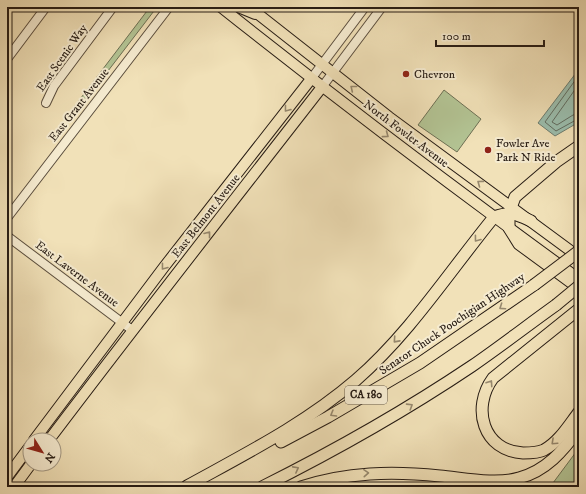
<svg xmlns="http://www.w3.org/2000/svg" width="586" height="494" font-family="'IM FELL DW Pica',serif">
<rect width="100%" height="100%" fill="#f1e1b8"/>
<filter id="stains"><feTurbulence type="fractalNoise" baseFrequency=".005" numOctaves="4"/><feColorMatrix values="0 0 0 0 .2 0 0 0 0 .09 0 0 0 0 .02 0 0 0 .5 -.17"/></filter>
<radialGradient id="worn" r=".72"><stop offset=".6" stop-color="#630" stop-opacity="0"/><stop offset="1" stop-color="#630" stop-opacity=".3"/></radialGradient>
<g fill="#b3c494" stroke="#6d7054">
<path d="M150,7h7l-82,107 -7,1z"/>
<path d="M444,90l37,29 -24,33 -39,-27z"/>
<path d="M579,448v39h-29z"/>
</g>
<path fill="#9bbeae" stroke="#6d7d70" d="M579,69v53l-24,14 -17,-13z"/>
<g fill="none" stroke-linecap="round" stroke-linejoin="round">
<g stroke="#616d61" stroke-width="1">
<path d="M579,75l-34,47 11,9 20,-11 3,-1"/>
<path d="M579,84l-27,38 5,3 16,-10 6,-1"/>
</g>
<g stroke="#5a4d3d" stroke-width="10">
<g id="minor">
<path d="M7,59l39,-52"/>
<path d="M311,79l54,-72"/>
<path d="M322,87l60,-80"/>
<path d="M46,103l8,-17 59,-79"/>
<path d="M7,218l162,-211"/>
<path d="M7,236l125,94"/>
</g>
</g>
<g stroke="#271c14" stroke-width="12">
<g id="major">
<path d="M221,7c117,93 237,184 358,272"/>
<path d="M238,7l17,7"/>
<path d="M249,7l140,110 190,140"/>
<path d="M34,440l130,-173 147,-188"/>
<path d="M49,440c90,-119 182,-236 273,-353"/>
<path d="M7,477l23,-31"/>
<path d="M14,487l17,-23"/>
</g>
</g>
<g stroke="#271c14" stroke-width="13">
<g id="highway">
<path d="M579,146l-23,16 -41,35 -6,16v15l10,16 60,44"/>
<path d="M579,309l-86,69c-22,30 -10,73 30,75 7,0 15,0 21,-3 15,-8 25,-25 35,-38"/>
<path d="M281,442l47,-25 92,-54 114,-78"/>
<path d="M187,486c58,-32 118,-62 169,-106 54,-47 93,-108 138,-163 17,-6 22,-3 37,4"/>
<path d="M262,487c72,-36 143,-76 210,-121 29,-20 56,-41 84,-61"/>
<path d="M301,487c46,-15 91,-16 139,-11 23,2 56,9 79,2 27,-7 44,-27 60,-49"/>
</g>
</g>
<use href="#minor" stroke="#f6ecd1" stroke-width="8"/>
<use href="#major" stroke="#f1e1b8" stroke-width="10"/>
<use href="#highway" stroke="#f1e1b8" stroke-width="11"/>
<g stroke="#271c14" stroke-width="13" stroke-linecap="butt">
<g id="highway-bridge">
<path d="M534,285l45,-34"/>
<path d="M556,305l23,-19"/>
</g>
</g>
<use href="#highway-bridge" stroke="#f1e1b8" stroke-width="11"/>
</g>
<defs><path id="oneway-chevron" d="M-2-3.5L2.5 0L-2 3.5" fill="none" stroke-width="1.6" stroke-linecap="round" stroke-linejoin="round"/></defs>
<g stroke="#96886e">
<use href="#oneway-chevron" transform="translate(353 88) rotate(-141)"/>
<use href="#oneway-chevron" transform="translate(287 109) rotate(128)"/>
<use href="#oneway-chevron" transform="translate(386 135) rotate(37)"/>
<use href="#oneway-chevron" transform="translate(480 183) rotate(-144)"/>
<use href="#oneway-chevron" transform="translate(208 234) rotate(-52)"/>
<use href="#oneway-chevron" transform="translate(477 239) rotate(127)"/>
<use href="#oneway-chevron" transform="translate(164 267) rotate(128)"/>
<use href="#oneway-chevron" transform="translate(502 307) rotate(146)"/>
<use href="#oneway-chevron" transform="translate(396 340) rotate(132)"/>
<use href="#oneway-chevron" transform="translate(490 383) rotate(-56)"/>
<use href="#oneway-chevron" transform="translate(410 406) rotate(-32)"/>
<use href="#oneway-chevron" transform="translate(333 414) rotate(150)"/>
<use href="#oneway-chevron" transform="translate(554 442) rotate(137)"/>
<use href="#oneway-chevron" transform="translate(296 469) rotate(-28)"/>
<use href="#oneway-chevron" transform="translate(366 473) rotate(-4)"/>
</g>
<g fill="#8f2418" stroke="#f6ecd1" stroke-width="1.5">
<circle cx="406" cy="74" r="4"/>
<circle cx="488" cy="150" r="4"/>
</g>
<g text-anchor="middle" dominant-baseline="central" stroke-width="4" stroke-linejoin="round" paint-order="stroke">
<rect fill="#f6ecd1" stroke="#655a4d" stroke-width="1" x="345" y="386" width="42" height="18" rx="3"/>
<g font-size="11" font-weight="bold" fill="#271c14">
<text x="366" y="395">CA 180</text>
</g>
<g font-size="12" fill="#271c14" stroke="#f6ecd1">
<text transform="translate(62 58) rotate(-55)">East Scenic Way</text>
<text transform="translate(79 105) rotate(-52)">East Grant Avenue</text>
<text transform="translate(406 134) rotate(37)">North Fowler Avenue</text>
<text transform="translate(206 216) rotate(-52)">East Belmont Avenue</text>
<text transform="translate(77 274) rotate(37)">East Laverne Avenue</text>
<text transform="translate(452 324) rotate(-34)">Senator Chuck Poochigian Highway</text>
</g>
<g font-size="12" fill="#271c14" stroke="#f6ecd1" text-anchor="start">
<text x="414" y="74">Chevron</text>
<text x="496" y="143">Fowler Ave<tspan x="496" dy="14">Park N Ride</tspan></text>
</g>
</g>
<rect width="586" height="494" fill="none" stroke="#f1e1b8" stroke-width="24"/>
<rect x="8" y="8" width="570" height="478" fill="none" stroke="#271c14" stroke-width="2"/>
<rect x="12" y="12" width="562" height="470" fill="none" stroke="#271c14"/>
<g transform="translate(42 452) rotate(127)"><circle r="19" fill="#f6ecd1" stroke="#a39985"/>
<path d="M0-3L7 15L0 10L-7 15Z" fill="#8f2418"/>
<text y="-6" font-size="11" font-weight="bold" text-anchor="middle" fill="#271c14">N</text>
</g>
<path d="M436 40v6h108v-6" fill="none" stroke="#271c14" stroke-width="2"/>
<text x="442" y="40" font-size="12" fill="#271c14" stroke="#f6ecd1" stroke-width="3" paint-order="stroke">100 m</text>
<rect width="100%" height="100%" filter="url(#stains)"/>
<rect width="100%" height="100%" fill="url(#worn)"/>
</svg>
